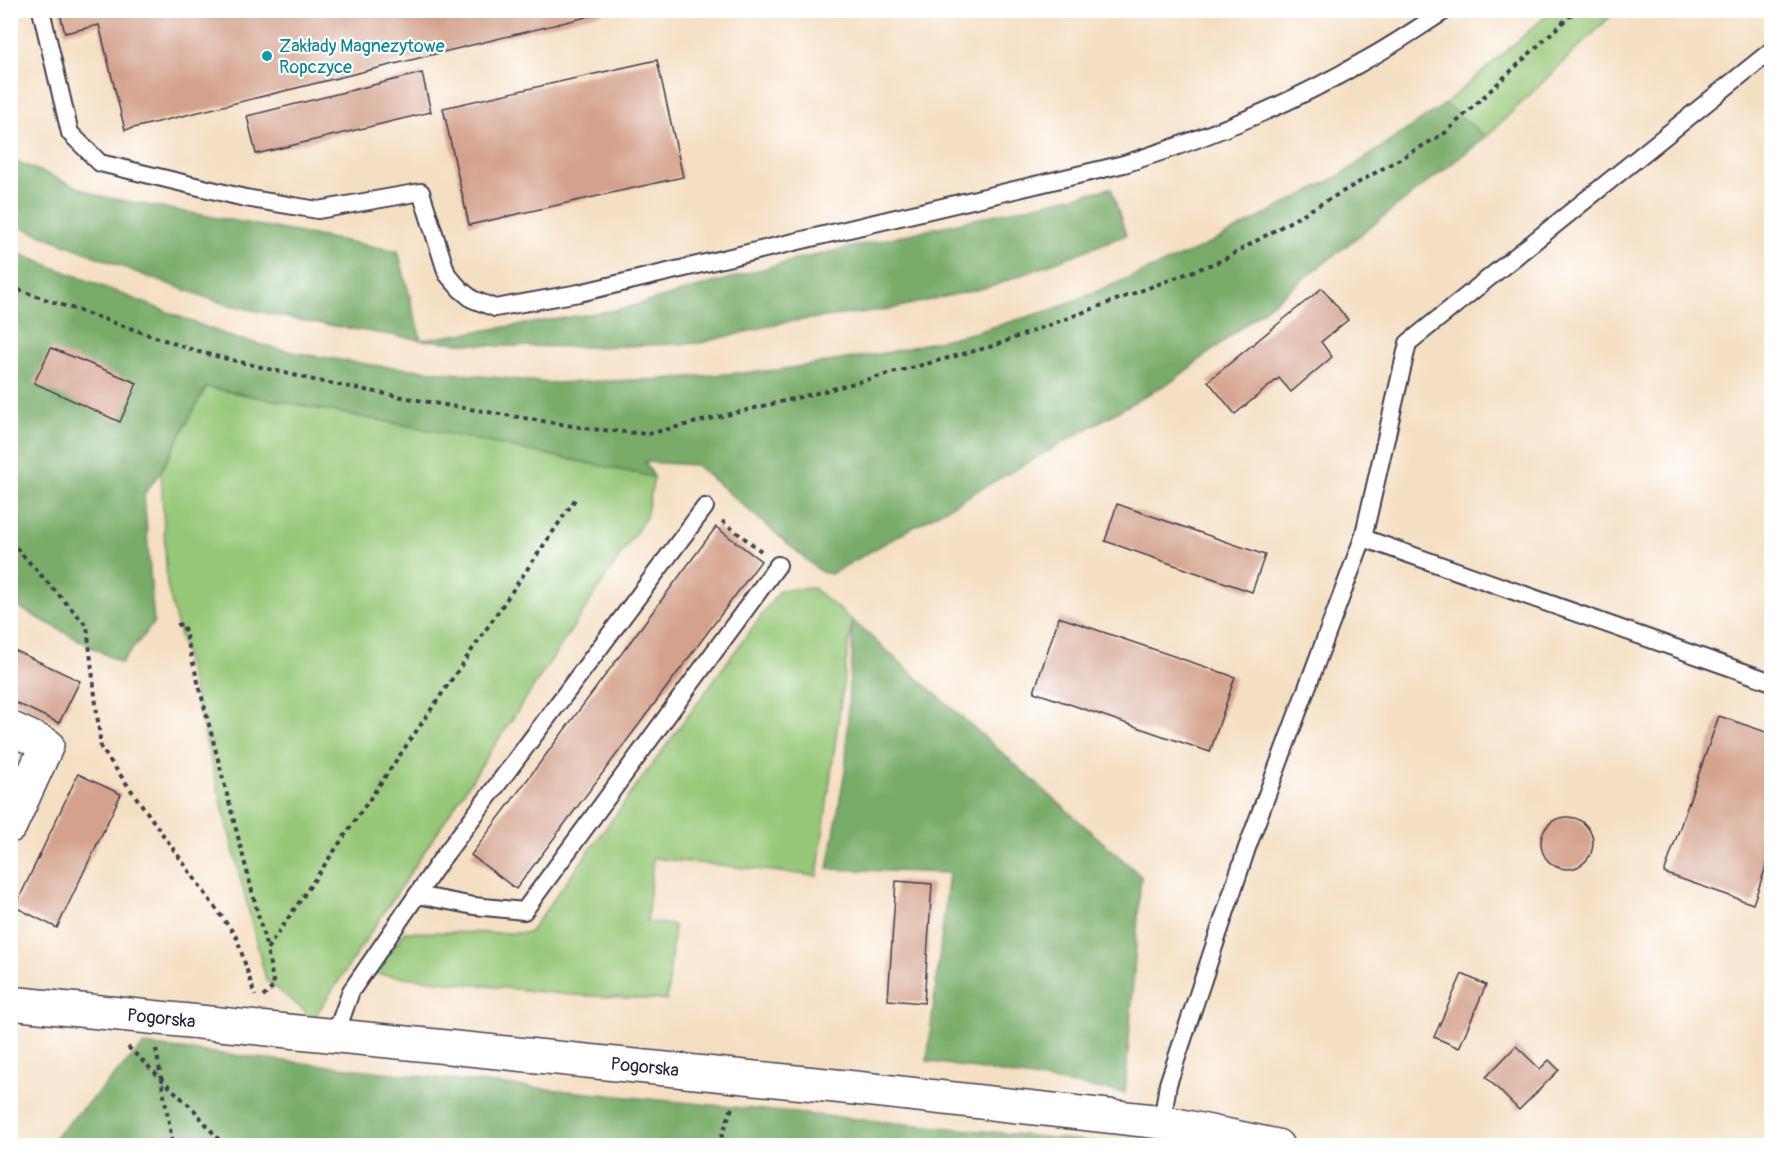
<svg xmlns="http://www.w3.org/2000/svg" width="1782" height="1156" font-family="Pangolin,sans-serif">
<rect width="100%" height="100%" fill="#fff"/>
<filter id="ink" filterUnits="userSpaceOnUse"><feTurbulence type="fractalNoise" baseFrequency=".0167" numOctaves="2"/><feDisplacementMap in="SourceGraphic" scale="12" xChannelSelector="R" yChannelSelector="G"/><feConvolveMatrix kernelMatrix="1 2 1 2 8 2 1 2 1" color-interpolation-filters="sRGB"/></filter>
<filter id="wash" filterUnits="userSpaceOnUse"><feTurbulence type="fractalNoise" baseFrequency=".008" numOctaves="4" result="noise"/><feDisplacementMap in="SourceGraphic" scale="24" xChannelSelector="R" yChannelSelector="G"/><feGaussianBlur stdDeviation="1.35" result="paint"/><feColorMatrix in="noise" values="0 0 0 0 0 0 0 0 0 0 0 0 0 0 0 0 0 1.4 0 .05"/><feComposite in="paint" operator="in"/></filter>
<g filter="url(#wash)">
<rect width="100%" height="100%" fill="#f5dfc3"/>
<g fill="#96c777" stroke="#5c7459" stroke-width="1.5">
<path d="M1552,11h64l-130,126 -41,-33z"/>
<path d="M206,387l224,43 224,47 -8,40 -332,501 -48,-38 -99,-395 -6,-113z"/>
<path d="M813,588l39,32 -35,256 -164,-18 -6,64 27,3 -7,75 -95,-5 -198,-21 31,-42 124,1 251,-343z"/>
</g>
<g fill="#78ac68" stroke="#4d6752" stroke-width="1.5">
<path d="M1445,104l41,33 -311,242 -344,195 -10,-2 -125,-107 -51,-3 9,15 -224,-47 -224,-43 -45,84 -17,23 10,129 -33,40 -110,-60 -1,-353 224,88 63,15 75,12 179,18 112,-4 115,-9 112,-18 86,-20 78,-23 147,-61 138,-72z"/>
<path d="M11,159l88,37 299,55 23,89 201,-31 169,-48 320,-73 15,47 -133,51 -103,23 -104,13 -86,21 -98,4 -104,-1 -77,-6 -123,-20 -73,-16 -79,-28 -135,-53z"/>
<path d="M852,620l289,256 -16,217 -198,-32 22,-188 -121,-4 18,-104 3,-79 3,-27z"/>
<path d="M144,1045l310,35 672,65h-1079z"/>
</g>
<g id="blocks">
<g fill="#d4a28c">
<path d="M59,10h552v1l-486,119 -26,-105 -34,8z"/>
<path d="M657,60l26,117 -214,48 -26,-117z"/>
<path d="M422,73l9,39 -175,42 -9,-38z"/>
<path d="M1322,288l26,32 -27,22 11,15 -41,35 -12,-14 -44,36 -27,-33z"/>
<path d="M51,348l86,35 -17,39 -86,-39z"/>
<path d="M1117,504l148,51 -13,37 -147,-51z"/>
<path d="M716,527l45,34 -245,328 -45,-34z"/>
<path d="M1059,617l176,60 -25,75 -176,-60z"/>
<path d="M10,648l70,33 -21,42 -49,-23z"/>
<path d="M1719,716l53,18v116l-19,54 -89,-31z"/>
<path d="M78,774l43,20 -64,134 -42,-21z"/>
<circle cx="1567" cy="843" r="26"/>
<path d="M896,881l36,3 -8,119 -36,-3z"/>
<path d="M1462,974l24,11 -27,63 -25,-11z"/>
<path d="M1516,1046l24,23 9,-9 10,10 -40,40 -33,-33z"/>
</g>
</g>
</g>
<g filter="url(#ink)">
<use href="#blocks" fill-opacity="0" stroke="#423e4f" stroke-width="1.5"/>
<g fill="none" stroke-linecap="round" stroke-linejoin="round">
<g stroke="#423e4f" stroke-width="20">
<g id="service">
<path d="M41,10l29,123 30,30 145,35 73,12 103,-18 26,82 13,15 12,10 23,9 84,-15 545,-129c83,-26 165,-59 240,-103 28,-15 55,-34 82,-51"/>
<path d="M1363,538l45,-195 364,-293"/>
<path d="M417,895l57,11 50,5 254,-346"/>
<path d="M335,1036l16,-45 90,-131 264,-353"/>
<path d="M1162,1122l6,-38 79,-236 116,-310 409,144"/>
</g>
</g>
<g stroke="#423e4f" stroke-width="36">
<path id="minor" d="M10,728l37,17 -37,81"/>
</g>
<g stroke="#423e4f" stroke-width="36">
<g id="tertiary">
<path id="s1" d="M10,1003l845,85 307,34 115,24"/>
</g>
</g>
<g stroke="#423e4f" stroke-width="4" stroke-dasharray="4.5 4.5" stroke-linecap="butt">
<path d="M10,287l189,65 119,29 121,23 152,25 57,5 169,-41 176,-47 230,-86 222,-127 131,-123"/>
<path d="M722,521l39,30"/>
<path d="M10,541l77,85 14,122 136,190 18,58"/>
<path d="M177,625l6,-1 84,325 309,-451"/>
<path d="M263,997l11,-11 -7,-37"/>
<path d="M128,1047l67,64 29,35"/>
<path d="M156,1049l17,97"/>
<path d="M718,1146l15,-41"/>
</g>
<use href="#service" stroke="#fff" stroke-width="16"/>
<use href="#minor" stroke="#fff" stroke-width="33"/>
<use href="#tertiary" stroke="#fff" stroke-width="33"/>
</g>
</g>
<circle fill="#0f9aa8" stroke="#fff" stroke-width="2" cx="267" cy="56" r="6"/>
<g text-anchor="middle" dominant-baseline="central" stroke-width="4.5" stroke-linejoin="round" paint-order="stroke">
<g font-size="18" fill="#0d838f" stroke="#fff" text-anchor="start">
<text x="279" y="46">Zakłady Magnezytowe<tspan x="279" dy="21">Ropczyce</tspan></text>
</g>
<g font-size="18" fill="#22223b" stroke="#fff">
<text stroke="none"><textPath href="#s1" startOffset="152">Pogorska</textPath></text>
<text stroke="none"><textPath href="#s1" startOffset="638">Pogorska</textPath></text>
</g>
</g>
<rect width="1782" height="1156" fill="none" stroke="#fff" stroke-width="36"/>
</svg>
